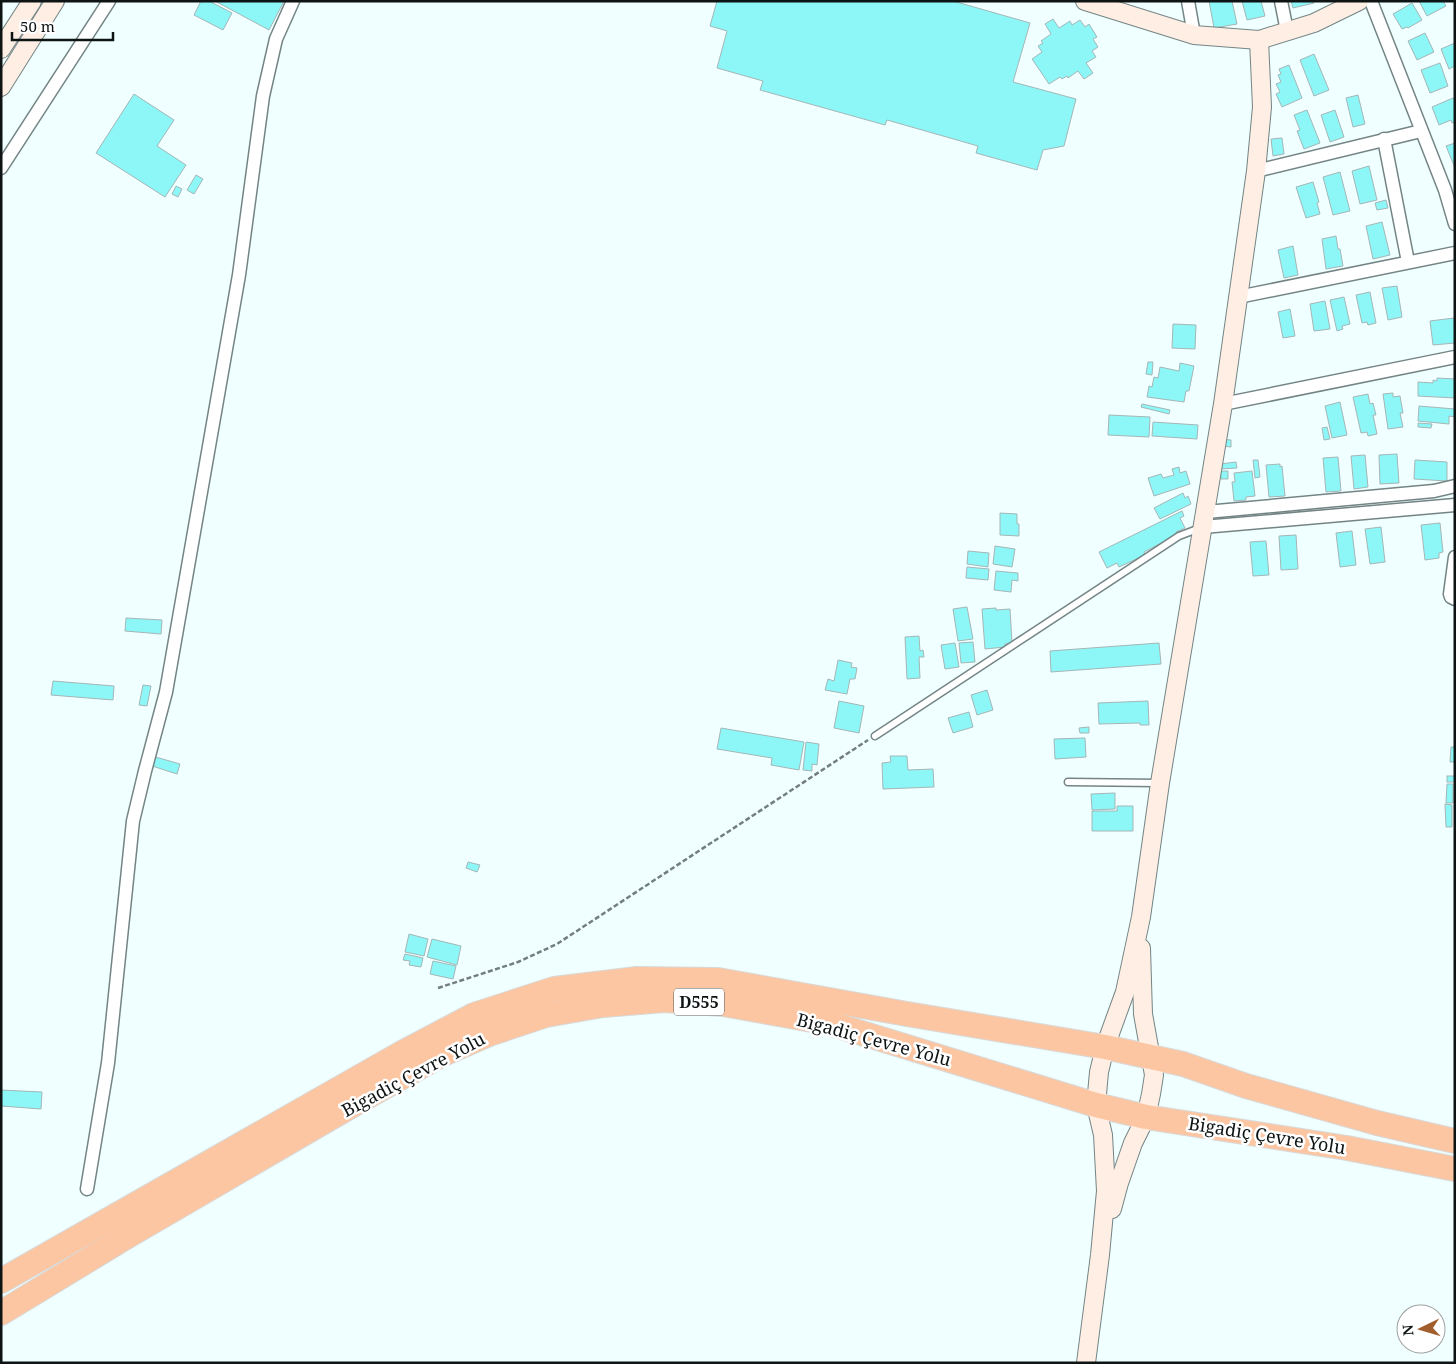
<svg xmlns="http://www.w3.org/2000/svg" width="1456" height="1364" font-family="'Noto Serif',serif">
<rect width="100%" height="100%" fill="#f0ffff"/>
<g fill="#8df7f8" stroke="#a5b6b6">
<path d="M201,1h8l23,12 -9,17 -29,-15z"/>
<path d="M215,1h69l-15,29z"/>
<path d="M717,1h236l77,22 -17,59 63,17 -12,47 -21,4 -6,20 -61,-17 2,-7 -91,-26 -2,5 -125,-35 3,-9 -46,-13 10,-37 -17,-5z"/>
<path d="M1209,1h23l5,23 -23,4z"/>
<path d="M1242,1h19l4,15 -18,4z"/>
<path d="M1291,1h22l1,2 -21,5z"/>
<path d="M1419,1h24l3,5 -19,10z"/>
<path d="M1412,3l10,17 -14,8 -1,-1 -5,2 -9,-15z"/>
<path d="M1053,19l6,9 11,-7 2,4 8,-5 5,7 4,-3 8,13 -4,2 5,8 -6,4 4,6 -10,6 7,10 -9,6 -6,-8 -10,7 -1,-2 -5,3 -2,-2 -11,7 -17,-25 10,-7 -4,-6 5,-3 -2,-2 10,-7 -6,-10z"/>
<path d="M1425,33l9,19 -17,8 -9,-19z"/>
<path d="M1455,43v23l-6,3 -8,-20z"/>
<path d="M1314,54l15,36 -15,6 -14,-36z"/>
<path d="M1440,63l8,23 -18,7 -9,-23z"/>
<path d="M1289,65l13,33 -20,9 -6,-13 4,-2 -4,-8 5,-2 -3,-7 3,-1 -2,-5z"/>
<path d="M134,94l40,26 -17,26 29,19 -21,32 -69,-44z"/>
<path d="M1358,95l7,29 -12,3 -7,-29z"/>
<path d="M1453,98l2,3v21l-3,1 -1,-3 -12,5 -7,-18z"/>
<path d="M1307,110l13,33 -16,6 -7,-18 3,-1 -6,-15z"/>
<path d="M1335,110l9,27 -14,5 -9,-27z"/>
<path d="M1282,138l2,16 -11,2 -2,-17z"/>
<path d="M1455,143v25l-9,-22z"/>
<path d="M1369,166l8,34 -17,4 -8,-33z"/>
<path d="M1340,172l10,39 -17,4 -10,-38z"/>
<path d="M196,175l7,4 -9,15 -7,-4z"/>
<path d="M1313,182l6,20 -2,1 3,11 -14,4 -10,-31z"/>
<path d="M176,186l6,3 -4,8 -6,-3z"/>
<path d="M1386,200l2,8 -11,2 -2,-7z"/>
<path d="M1382,222l8,33 -17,4 -7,-33z"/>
<path d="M1336,236l2,13h2l3,17 -17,3 -4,-30z"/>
<path d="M1293,246l5,29 -14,3 -6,-28z"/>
<path d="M1397,286l5,31 -14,3 -6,-32z"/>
<path d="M1370,292l6,31 -8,2 -1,-3 -5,1 -6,-28z"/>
<path d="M1344,297l6,27 -8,2 1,3 -6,2 -7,-31z"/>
<path d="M1325,301l5,28 -16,2 -4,-27z"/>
<path d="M1290,309l5,27 -12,2 -5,-26z"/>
<path d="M1454,318l1,25 -22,2 -3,-24z"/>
<path d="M1173,324l23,1 -1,24 -23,-1z"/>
<path d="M1148,362h5l-1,13 -6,-1z"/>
<path d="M1180,363l14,3 -5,25h-3l-2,11 -37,-5 2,-11 3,1 2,-10 4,1 2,-11 19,4z"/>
<path d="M1437,378l18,1v19l-37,-2v-14l15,1v-3l4,1z"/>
<path d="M1393,393v4l7,-1 3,17h-3l3,14 -15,2 -5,-35z"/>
<path d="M1368,394l2,10 3,-1 3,12h-3l4,19 -9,2 -1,-4 -6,1 -8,-36z"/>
<path d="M1340,402l7,33 -15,3 -7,-32z"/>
<path d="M1142,404l28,6 -1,4 -28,-7z"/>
<path d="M1419,406l36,3v8l-6,-1v8l-31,-3z"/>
<path d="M1109,415l41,2 -1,20 -41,-2z"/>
<path d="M1153,422l45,3 -1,14 -45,-3z"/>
<path d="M1418,423l14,1 -1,4 -13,-1z"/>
<path d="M1327,427l3,12 -6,1 -2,-12z"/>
<path d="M1221,439l10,1v7l-10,-1z"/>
<path d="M1397,454l2,29 -19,1 -1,-29z"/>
<path d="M1365,455l3,32 -14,2 -3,-33z"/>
<path d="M1338,457l3,34 -15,1 -3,-34z"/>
<path d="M1253,460h5l2,17 -5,1z"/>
<path d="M1415,460l32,2v19l-33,-2z"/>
<path d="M1236,462l1,6 -17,1v-5z"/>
<path d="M1280,464v3l2,-1 3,30 -16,1 -3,-32z"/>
<path d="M1179,467l1,6 6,-2 4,13 -36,12 -6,-18 13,-4 2,4 11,-3 -2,-6z"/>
<path d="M1220,471h8v8h-7z"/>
<path d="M1252,471l3,25 -9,1v3l-12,1 -2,-19h3l-1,-9z"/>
<path d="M1183,493l2,5 3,-2 3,8 -31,15 -6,-11z"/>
<path d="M1182,511l2,5 -4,2 5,10 -9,4 1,3 -33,17 1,3 -26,12 -2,-4 -10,5 -8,-16z"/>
<path d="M1000,513l17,1v10h2v12l-19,-1z"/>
<path d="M1440,523l3,29 -4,1v5l-14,2 -4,-35z"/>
<path d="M1381,527l4,35 -15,2 -5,-35z"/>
<path d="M1352,531l4,34 -16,2 -4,-34z"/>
<path d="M1296,535l2,34 -17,1 -2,-34z"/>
<path d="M1266,541l3,34 -16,1 -3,-34z"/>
<path d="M995,546l20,3 -3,18 -19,-3z"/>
<path d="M968,551l21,2 -1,14 -21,-3z"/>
<path d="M967,567l22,2 -1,11 -22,-2z"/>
<path d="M996,571l22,2v8l-6,-1 -1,12 -17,-2z"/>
<path d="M967,607l6,32 -15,2 -5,-32z"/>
<path d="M996,608v2l14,-1 2,34 -7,1v3l-20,2 -3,-40z"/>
<path d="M126,618l36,2 -1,14 -36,-3z"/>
<path d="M919,636l1,15 3,-1 1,7h-5l1,21 -13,1 -2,-42z"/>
<path d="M973,642l2,20 -14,1 -2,-20z"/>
<path d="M955,643l4,24 -14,2 -4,-24z"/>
<path d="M1159,643l2,21 -110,8 -1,-21z"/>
<path d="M838,660l14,3 -1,4 6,1 -2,11h-5l-3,15 -22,-4 3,-11 6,2z"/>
<path d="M53,681l61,5 -1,14 -62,-5z"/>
<path d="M143,685l8,1 -4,20 -8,-1z"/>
<path d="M987,690l6,20 -16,5 -6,-20z"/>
<path d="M839,701l25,5 -5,27 -25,-5z"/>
<path d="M1148,701l1,24h-9v-2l-41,1 -1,-21z"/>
<path d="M969,712l4,15 -20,6 -5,-15z"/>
<path d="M1089,727v6h-9l-1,-5z"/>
<path d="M721,728l83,14 -5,28 -28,-5 1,-7 -55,-9z"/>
<path d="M1085,738l1,19 -31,2 -1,-20z"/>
<path d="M806,742l13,2 -2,21 -5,-1v7l-9,-1z"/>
<path d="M1451,747h4v15h-5z"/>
<path d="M152,756l28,8 -3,10 -28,-9z"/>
<path d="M890,756h17l1,14 25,-1 1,18 -51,2 -1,-26 9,-1z"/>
<rect x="1447" y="776" width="8" height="6"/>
<path d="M1447,784h6v19h-7z"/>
<path d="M1115,793v16l-23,1 -1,-16z"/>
<path d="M1445,804l7,1v22h-6z"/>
<path d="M1117,806h16v25h-41v-20h25z"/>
<path d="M468,862l12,3 -3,7 -11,-4z"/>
<path d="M409,934l19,5 -4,17 -19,-4z"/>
<path d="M432,939l29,7 -4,19 -30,-8z"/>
<path d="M405,954l18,4 -2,9 -12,-2 1,-4 -7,-1z"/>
<path d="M433,961l23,5 -3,13 -23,-5z"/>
<path d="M1,1090l41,2 -1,17 -40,-3z"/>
</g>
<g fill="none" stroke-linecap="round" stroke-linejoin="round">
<g stroke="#748484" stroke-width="9">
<g id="lane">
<path d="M875,736c102,-66 202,-134 304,-200l21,-8"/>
<path d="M1068,782l91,1"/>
</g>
</g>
<g stroke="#748484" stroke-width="15">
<g id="street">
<path d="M1188,1l6,34"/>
<path d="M1281,1l6,30"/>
<path d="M1371,1l74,189 10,34"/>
<path d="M1384,139l24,123"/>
<path d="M1,168l108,-167"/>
<path d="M1256,171l165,-40"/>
<path d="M1238,297l217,-44"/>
<path d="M1223,404l232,-47"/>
<path d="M1206,512l228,-21 21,-5"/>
<path d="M1203,527l252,-22"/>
<path d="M1455,557l-5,37 1,3 4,2"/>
<path d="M87,1189l21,-126 25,-242 12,-50 21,-79 73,-417 24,-179 13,-57 17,-38"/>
</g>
</g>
<g stroke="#748484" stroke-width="20">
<g id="secondary">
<path d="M1085,1l109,34 65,5 55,-17 45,-22"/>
<path d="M1,49l31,-48"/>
<path d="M1,87l54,-86"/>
<path d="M1112,1209l7,-26 14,-40 13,-26 5,-23 3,-19 -11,-61 -2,-66"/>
<path d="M1086,1363l14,-108 6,-64 -3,-56 -7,-30 3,-33 6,-25 20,-55 16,-75 19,-134 63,-379 33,-233 6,-64 -3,-67"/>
</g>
</g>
<g stroke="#d8d9d9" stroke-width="26">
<g id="highway">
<path d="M1,1281l401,-228 72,-38 80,-26 83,-10 81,1 189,34 198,33 78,17 63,22 131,37 78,18"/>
<path d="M1,1313l125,-76 237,-138 80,-45 46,-20 57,-19 57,-10 61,-5 59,4 106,19 267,82 50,12 201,31 108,21"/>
</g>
</g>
<path stroke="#747e7e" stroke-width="2.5" stroke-dasharray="5 2.5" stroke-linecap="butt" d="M438,988l80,-26 39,-18 311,-204"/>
<use href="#lane" stroke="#fff" stroke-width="6"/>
<use href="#street" stroke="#fff" stroke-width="12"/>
<use href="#secondary" stroke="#feeee3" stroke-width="18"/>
<use href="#highway" stroke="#fcc6a2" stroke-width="24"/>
</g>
<g text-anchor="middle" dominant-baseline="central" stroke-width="5" stroke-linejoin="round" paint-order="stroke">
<rect fill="#fff" stroke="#565a5a" stroke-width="1" x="674" y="988.5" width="50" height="27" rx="4"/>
<g font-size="16" font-weight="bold" fill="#0e1414">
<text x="699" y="1002">D555</text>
</g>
<g font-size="18" fill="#0e1414" stroke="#fff">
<text transform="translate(874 1039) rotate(15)">Bigadiç Çevre Yolu</text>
<text transform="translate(413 1074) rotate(-28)">Bigadiç Çevre Yolu</text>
<text transform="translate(1267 1135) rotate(9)">Bigadiç Çevre Yolu</text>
</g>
</g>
<rect width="1456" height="1364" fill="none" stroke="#0e1414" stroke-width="5"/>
<g transform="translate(1421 1329) rotate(265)"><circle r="24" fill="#ffffff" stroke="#9fa1a1"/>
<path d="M0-4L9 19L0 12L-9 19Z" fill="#a05e2c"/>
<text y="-8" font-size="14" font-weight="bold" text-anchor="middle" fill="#0e1414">N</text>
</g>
<path d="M12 32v8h101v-8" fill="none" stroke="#0e1414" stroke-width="2.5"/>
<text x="20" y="32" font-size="15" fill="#0e1414" stroke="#ffffff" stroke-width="4" paint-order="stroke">50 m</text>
</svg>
